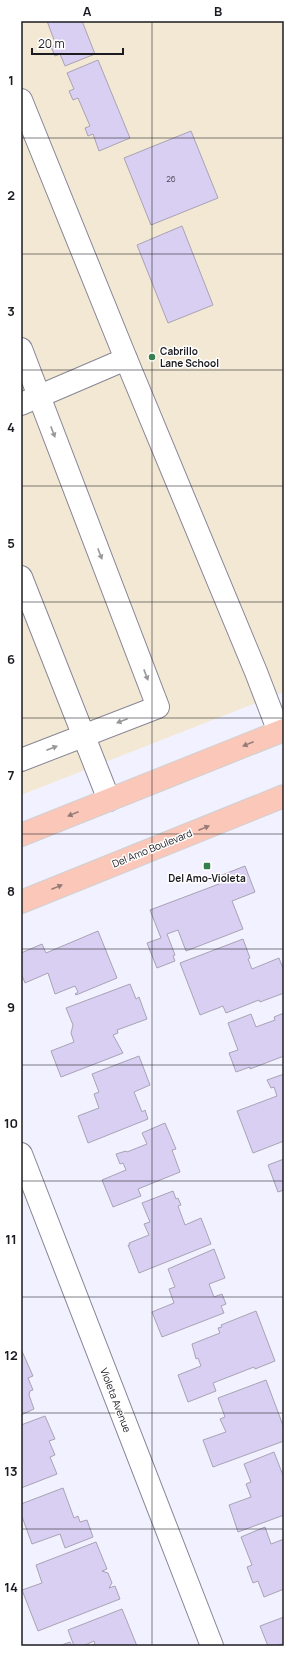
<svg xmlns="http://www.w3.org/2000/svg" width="305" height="1667" font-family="Manrope,sans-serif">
<rect width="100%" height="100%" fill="#f2f1ff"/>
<path fill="#f3e8d3" d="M21,21h263v671l-263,103z"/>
<g fill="#d9cff2" stroke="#a8a3b4">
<path d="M47,21h35l13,33 -30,12 -5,-12 -5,2 -4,-9 5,-2z"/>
<path d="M98,60l32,78 -31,13 -6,-17 -5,2 -3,-8 5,-2 -12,-28 -5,2 -4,-9 5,-2 -7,-16z"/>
<path d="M191,131l27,67 -67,27 -27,-67z"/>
<path d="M182,226l31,79 -45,18 -31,-78z"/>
<path d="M245,866l10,26 -23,9 11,28 -57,22 -8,-21 -11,4 8,21 -2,1 2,5 -18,7 -10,-25 14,-5 -11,-28 69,-26 -2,-7z"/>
<path d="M98,931l19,47 -41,17 -1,-1 3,-2 -3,-6 -20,8 -7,-21 -23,10 -4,-10v-20l21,-9 4,9z"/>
<path d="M243,939l7,19 -2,1 4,10 27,-11 5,13v22l-24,9 -1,-2 -33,13 -3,-7 -23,9 -20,-52z"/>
<path d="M130,984l6,15 3,-2 8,22 -30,11 1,3 -5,2 10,18 -62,24 -10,-26 23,-9 -3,-9 2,-8 -7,-17z"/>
<path d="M284,1013v43l-34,13v-2l-14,5 -7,-19 9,-3 -10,-27 23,-9 5,13 19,-7 -1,-3z"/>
<path d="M139,1056l11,29 -16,7 8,20 3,-2 3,9 -60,24 -10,-27 21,-8 -5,-14 5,-2 -7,-18z"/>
<path d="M284,1074v67l-31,12 -16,-42 40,-15 -3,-9 -3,1 -4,-8z"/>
<path d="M165,1123l11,26 -4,1 8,22 -42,17 3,7 -28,11 -11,-27 24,-10 -3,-7 -3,1 -4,-10 10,-3 1,1 20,-8 -5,-11z"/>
<path d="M284,1159v31l-6,2 -10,-27z"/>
<path d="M173,1191l3,8 2,-1 3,7 -3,1 7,19 16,-7 10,26 -72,29 -11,-28h2l-1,-2 20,-8 -5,-11 6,-2 -8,-19z"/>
<path d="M214,1249l11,29 -16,6 5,13 8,-3 4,10 -5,2 3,7 -62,24 -10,-25 22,-9 -5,-14 6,-2 -7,-18z"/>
<path d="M256,1311l19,50 -20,8 -1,-2 -41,16 3,8 -28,11 -10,-27 23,-9 -3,-8 -2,1 -4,-15 28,-11 -2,-5 4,-1 -1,-2z"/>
<path d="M21,1349l12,27 -5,2 5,12 -3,1 -1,4 5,14 -13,6z"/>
<path d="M266,1380l18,48v13l-71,26 -10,-27 23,-8 -6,-13 5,-2 -7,-19z"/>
<path d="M45,1416l10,23 -6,2 6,14 -5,2 7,17 -36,14v-63z"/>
<path d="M274,1452l10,26v37l-46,17 -9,-27 22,-8 -5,-13 5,-2 -7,-18z"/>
<path d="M63,1488l11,30 4,-2 2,6 7,-2 6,17 -28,11 -5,-14 -28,10 -11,-30v-10z"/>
<path d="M265,1527l6,17 13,-5v50l-20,8 -6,-16 -5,2 -6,-16 5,-2 -11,-28z"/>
<path d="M96,1542l11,27 -5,2 6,2 4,10 -3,5 6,-2 5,13 -82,32 -16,-41 20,-7 -6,-18z"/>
<path d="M122,1609l15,37h-47l5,-2 -1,-3 -11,5h-9l-6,-16z"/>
<path d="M284,1617v29l-3,-2 -4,2h-9l-8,-20z"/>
<path d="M70,1642l2,4h-13z"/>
</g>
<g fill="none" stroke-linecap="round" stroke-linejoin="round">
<g stroke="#878696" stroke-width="24">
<g id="minor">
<path d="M21,100l105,259 130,313 23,60"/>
<path d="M21,349l137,358 -137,53"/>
<path d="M21,404l105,-45"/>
<path d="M21,577l88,223"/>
<path d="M21,1154l191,492"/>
</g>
</g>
<g stroke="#d1d1d3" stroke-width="24">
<g id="major">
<path d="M21,835l263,-105"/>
<path d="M21,902l263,-106"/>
</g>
</g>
<use href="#minor" stroke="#fff" stroke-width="22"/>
<use href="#major" stroke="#fac7b9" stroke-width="22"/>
</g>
<defs><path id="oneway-solid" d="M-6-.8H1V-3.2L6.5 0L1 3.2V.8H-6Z"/></defs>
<g fill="#98989b">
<use href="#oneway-solid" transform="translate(53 432) rotate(69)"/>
<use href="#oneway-solid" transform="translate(100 554) rotate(69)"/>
<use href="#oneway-solid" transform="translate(146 675) rotate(69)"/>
<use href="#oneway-solid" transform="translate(122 721) rotate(159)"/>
<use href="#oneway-solid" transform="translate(52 748) rotate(-21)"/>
</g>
<g fill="#967a75">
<use href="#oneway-solid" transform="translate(248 744) rotate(158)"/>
<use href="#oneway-solid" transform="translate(73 814) rotate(158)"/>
<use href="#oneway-solid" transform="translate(204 828) rotate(-22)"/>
<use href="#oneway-solid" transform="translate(57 887) rotate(-22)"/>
</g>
<path fill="none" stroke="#1b1b21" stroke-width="1" stroke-opacity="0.55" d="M152,21v1625M21,138h263M21,254h263M21,370h263M21,486h263M21,602h263M21,718h263M21,834h263M21,949h263M21,1065h263M21,1181h263M21,1297h263M21,1413h263M21,1529h263"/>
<g fill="#35804e" stroke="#fff" stroke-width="1.5">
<circle cx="152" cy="357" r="4"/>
<rect x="203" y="862" width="8" height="8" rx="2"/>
</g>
<g text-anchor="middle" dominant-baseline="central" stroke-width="3" stroke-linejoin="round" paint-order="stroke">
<g font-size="8" fill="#4a4855">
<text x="171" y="178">26</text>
</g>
<g font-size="10" font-weight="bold" fill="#1b1b21" stroke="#fff" text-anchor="start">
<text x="160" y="351">Cabrillo<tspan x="160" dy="12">Lane School</tspan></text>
<text x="207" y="878" text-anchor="middle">Del Amo-Violeta</text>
</g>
<g font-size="10" fill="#1b1b21" stroke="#fff">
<text transform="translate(152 848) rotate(-22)">Del Amo Boulevard</text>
<text transform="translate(116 1400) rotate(69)">Violeta Avenue</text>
</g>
</g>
<rect width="305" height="1667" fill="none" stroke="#ffffff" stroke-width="44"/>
<path d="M32 48v6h91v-6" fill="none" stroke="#1b1b21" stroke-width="2"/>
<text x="38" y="48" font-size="12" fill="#1b1b21" stroke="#ffffff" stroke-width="3" paint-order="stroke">20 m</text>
<rect x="22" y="22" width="261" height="1623" fill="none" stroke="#1b1b21" stroke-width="1.5"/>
<g font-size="13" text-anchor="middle" font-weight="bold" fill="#1b1b21">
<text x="87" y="16">A</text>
<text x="218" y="16">B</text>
<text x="11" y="85">1</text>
<text x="11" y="200">2</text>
<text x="11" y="316">3</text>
<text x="11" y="432">4</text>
<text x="11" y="548">5</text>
<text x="11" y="664">6</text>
<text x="11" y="780">7</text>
<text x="11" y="896">8</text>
<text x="11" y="1012">9</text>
<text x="11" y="1128">10</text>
<text x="11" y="1244">11</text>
<text x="11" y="1360">12</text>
<text x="11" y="1476">13</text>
<text x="11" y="1592">14</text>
</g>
</svg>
